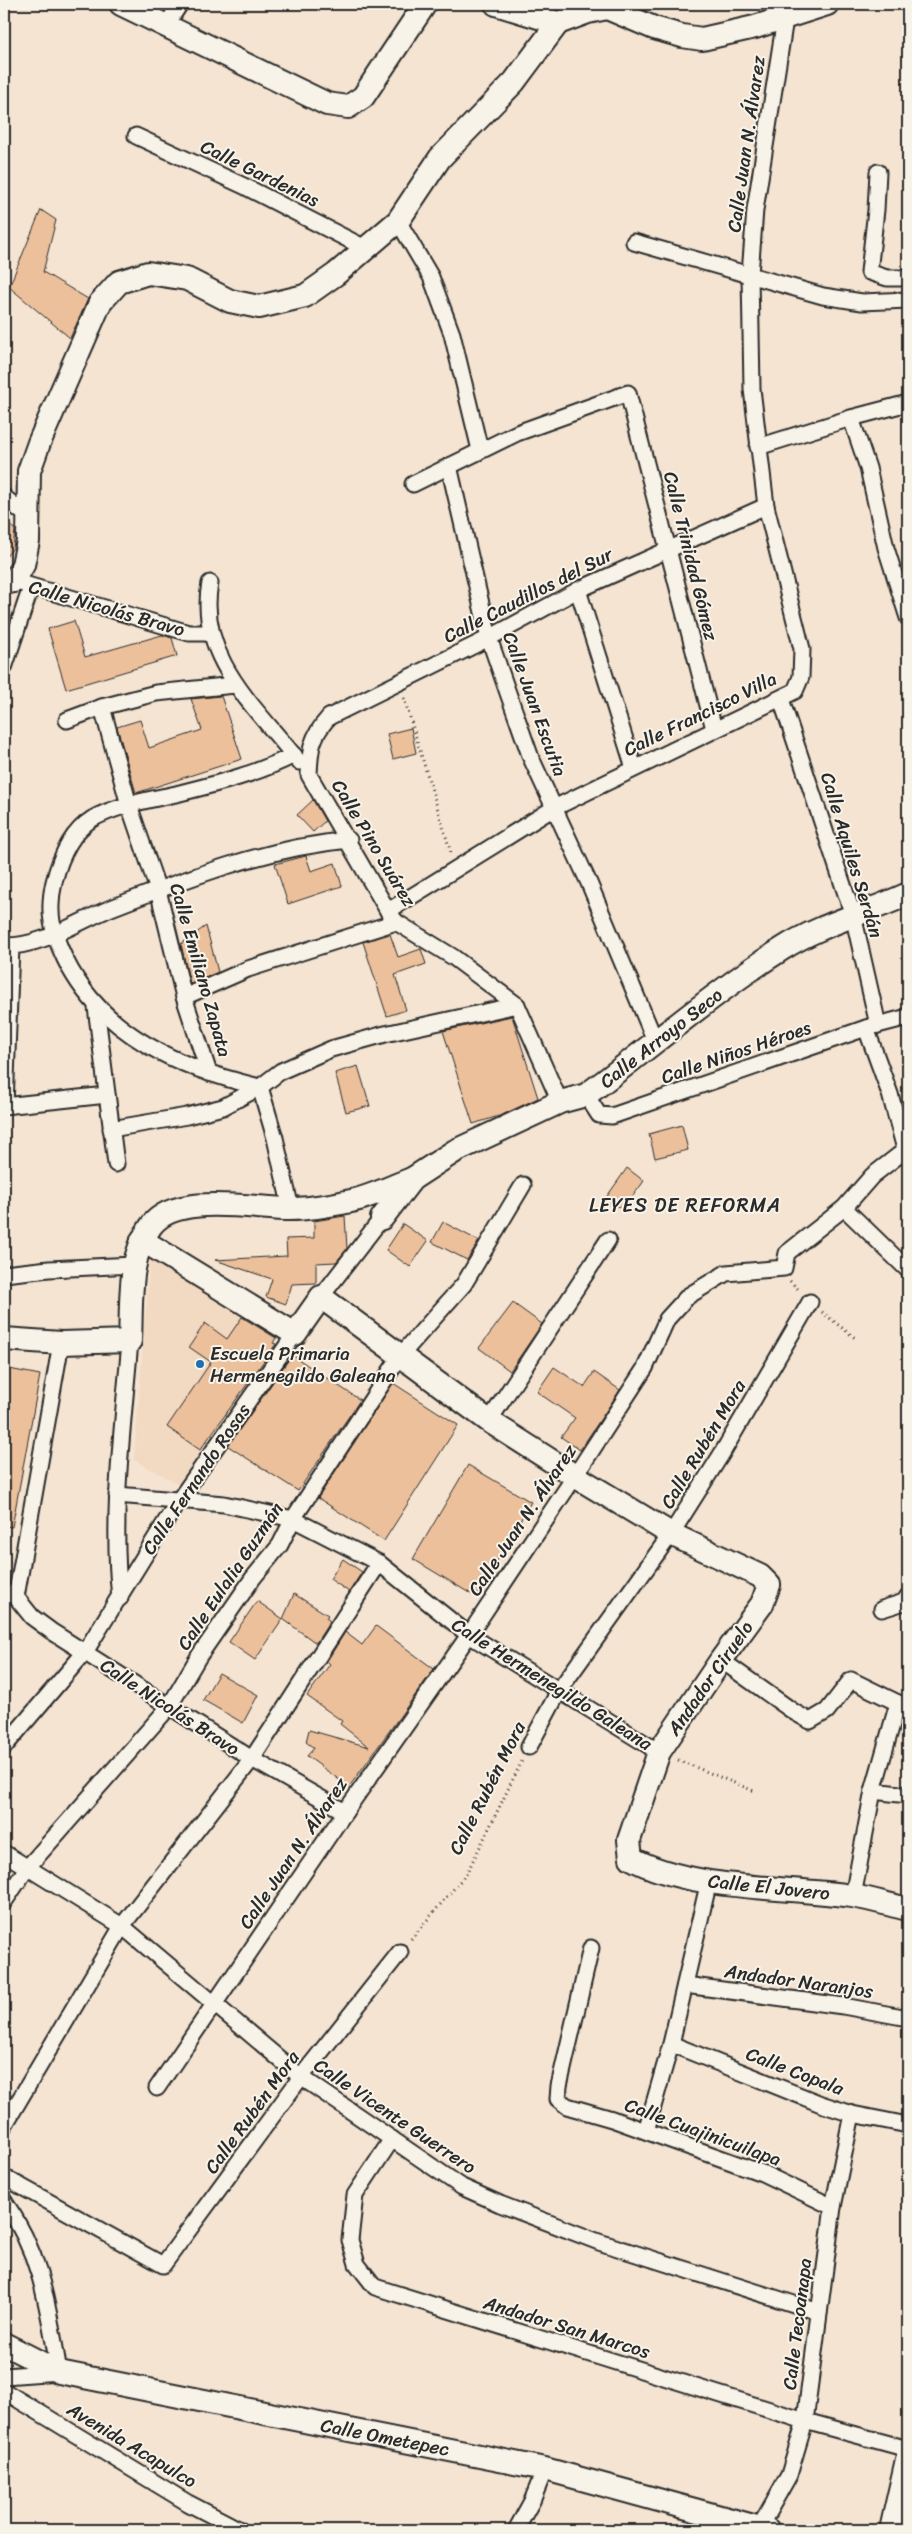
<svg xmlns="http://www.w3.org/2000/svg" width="912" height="2534" font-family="Sriracha,sans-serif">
<rect width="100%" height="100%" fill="#f4e4d1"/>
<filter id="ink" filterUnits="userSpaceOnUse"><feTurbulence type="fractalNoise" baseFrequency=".02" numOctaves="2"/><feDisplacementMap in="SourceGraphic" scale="10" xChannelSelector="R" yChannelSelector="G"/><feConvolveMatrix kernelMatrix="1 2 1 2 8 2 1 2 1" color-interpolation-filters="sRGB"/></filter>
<g filter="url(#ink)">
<path fill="#f2d9c1" d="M150,1260l95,53 33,23 -99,148 -45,-24z"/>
<g fill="#edc09c" stroke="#2b2b2b">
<path d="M41,210l15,10 -13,52 45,27 -18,39 -61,-51z"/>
<path d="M4,520l11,10 -2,18 -9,11z"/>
<path d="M74,621l11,36 77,-22 10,3 5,18 -111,33 -18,-60z"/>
<path d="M221,696l21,63 -106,34 -19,-66 23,-7 9,28 53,-18 -11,-31z"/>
<path d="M411,728l5,25 -23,6 -6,-25z"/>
<path d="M313,800l12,21 -12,11 -16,-17z"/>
<path d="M306,856l5,15 24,-8 7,23 -54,18 -13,-40z"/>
<path d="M206,926l12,46 -28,12 -9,-40z"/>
<path d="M390,934l8,23 23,-8 5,15 -31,11 11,35 -19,6 -24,-74z"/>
<path d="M512,1016l26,82 -36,17 -29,9 -30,-93z"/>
<path d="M358,1066l12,40 -24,6 -11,-39z"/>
<path d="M682,1125l6,25 -33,8 -6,-24z"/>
<path d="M627,1168l17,13 -20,27 -21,-6z"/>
<path d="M345,1216l2,33 -11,13 -20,1v20l-24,1 -6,20 -20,-7 6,-18 -57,-19 72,-4 -1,-17 28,-1v-17z"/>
<path d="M443,1222l36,19 -12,19 -35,-18z"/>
<path d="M403,1224l25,17 -18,26 -24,-17z"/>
<path d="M513,1303l29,21 -32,47 -31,-23z"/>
<path d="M242,1317l34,21 -3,5 3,1 -76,106 -33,-23 44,-65 -22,-15 16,-24 22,16z"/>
<path d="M292,1355l68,45 -62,91 -70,-45z"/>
<path d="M554,1367l30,20 10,-15 26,18 -40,60 -19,-13 14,-19 -38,-26z"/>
<path d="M4,1368l36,7 -28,152 -8,-1z"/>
<path d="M393,1383l65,42 -74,116 -66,-43z"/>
<path d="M468,1465l63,37 -55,95 -63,-38z"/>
<path d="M343,1559l19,13 -13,20 -19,-13z"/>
<path d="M294,1594l34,21 -2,3 4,3 -14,22 -33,-24z"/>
<path d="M257,1601l26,18 -28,41 -26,-18z"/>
<path d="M376,1626l58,43 -85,118 -42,-31 7,-8 -8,-6 3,-12 60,17 -29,-23 2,-3 -35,-25 23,-32 -3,-3 18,-29 17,13z"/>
<path d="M219,1673l39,22 -15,28 -40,-23z"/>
</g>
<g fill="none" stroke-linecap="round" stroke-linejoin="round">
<g stroke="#2b2b2b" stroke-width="19">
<g id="street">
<path d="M165,27l15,-23"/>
<path d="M136,136l110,51 119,61"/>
<path d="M878,172l-2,38 -7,62 18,6h21"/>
<path d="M398,221l33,56 21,57 28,116"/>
<path d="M634,242l189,54 39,6 46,-2"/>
<path d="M851,418l17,50 18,80 22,70"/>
<path d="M758,447l93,-29 57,-15"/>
<path d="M449,466l40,172 19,55 23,65 58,125 67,160"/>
<path d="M413,484l104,-51 111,-40 86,336"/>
<path d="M4,497l23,19"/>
<path d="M14,581l175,52h22"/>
<path d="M210,583c-14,75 47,125 89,179"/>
<path d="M578,590l56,178"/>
<path d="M4,668l27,-81"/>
<path d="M781,699l72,216 25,110"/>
<path d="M102,707l27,98 29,85 26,107 25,76"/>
<path d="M67,720l35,-13 54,-14 79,-8"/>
<path d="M388,911l166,-103 241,-117 6,-14 1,-28 -36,-143 -14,-117 -2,-115 5,-64 30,-191"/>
<path d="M4,946c37,1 73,-24 107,-38 77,-30 154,-60 238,-68"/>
<path d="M184,997l64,-28 148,-47"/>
<path d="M96,1007l20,157"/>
<path d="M866,1028l24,66 15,55"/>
<path d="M586,1095l13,20 13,1 254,-88 42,-11"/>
<path d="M560,1102l-43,-97 -64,-48 -57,-35 -8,-11 -79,-136c1,-26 2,-38 20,-58l160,-79 89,-48 188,-84"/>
<path d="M4,1106l103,-11"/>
<path d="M5,1106l6,-160"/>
<path d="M111,1129l76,-13 36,-9 37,-20 21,-16 50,-22 54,-15 132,-29"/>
<path d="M844,1208l64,62"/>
<path d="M291,1209l-16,-71 -15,-51c-79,-18 -158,-52 -195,-128 -13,-27 -18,-47 -11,-77 6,-24 16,-49 38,-63 25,-14 57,-19 84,-25 40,-10 81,-20 118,-39"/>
<path d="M4,1274l45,-5 85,-4"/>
<path d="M321,1297l61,-79"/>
<path d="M489,1421l119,-181"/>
<path d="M117,1495l107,9 69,15 86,44 90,72 190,117"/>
<path d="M4,1592l12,5 16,20 19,14 201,128 93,53"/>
<path d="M16,1597l45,-254"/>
<path d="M120,1598c-9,-86 3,-172 10,-257"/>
<path d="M882,1609l22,-7 4,-6"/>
<path d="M721,1660l73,52 16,9 17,-10 24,-31 47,23 10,3"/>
<path d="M4,1747l81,-95 94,-152 116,-166"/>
<path d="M529,1747l31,-58 111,-155 50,-79 89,-153"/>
<path d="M873,1791l35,4"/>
<path d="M4,1853l118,73 179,151 161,110 38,17 99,38 220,70"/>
<path d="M853,1896l20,-105 25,-88"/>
<path d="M4,1902l23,-34 142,-161 30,-51 54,-78 27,-33 13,-26 108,-164 63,-71 59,-99"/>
<path d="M591,1948l-32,138 -1,13 9,7 45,13 150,54 71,34"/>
<path d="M685,1985l158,21 65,12"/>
<path d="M671,2044l150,60 31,10 56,11"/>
<path d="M157,2088l188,-276 124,-177 106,-159 70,-108 22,-49 21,-23 38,-23 58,-5 3,-15 57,-45 28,-32 36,-28"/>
<path d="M4,2126l118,-200 130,-167 127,-196"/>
<path d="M646,2131l25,-87 38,-163"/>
<path d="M392,2139l-37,56 -5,45 7,24 18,23 430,134 103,28"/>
<path d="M4,2177l159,88 138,-188 99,-125"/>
<path d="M4,2201c38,54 44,107 55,171l-55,4"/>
<path d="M4,2391l184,112 52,27"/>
<path d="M516,2530l16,-29 13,-32"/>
<path d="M758,2530l31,-55 16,-54 28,-214 19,-93"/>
</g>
</g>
<g stroke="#2b2b2b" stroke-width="26">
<g id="secondary">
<path d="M121,4l206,100 21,3 15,-10 62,-93"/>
<path d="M496,4l62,19 30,-11 19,-4 47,20 28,8 20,3 53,-12 72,-23"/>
<path d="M4,583l10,-2 9,-16 5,-24 1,-70 10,-28 61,-140 19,-21 29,-9 39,6 43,22 29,6 46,-11 31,-22 62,-53 42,-63 74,-76 44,-59"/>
<path d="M382,1218l30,-39 43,-28 105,-49 26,-7c65,-48 128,-103 196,-146 39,-25 85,-36 126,-55"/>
<path d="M142,1240l153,94 26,-37 168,124 86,55 96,58 89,42 9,9 -7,19 -41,56 -62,92 -30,88 2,18c60,33 154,28 221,38 19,3 38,9 56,13"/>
<path d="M4,1339l57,4 69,-2c2,-38 -3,-83 21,-115 24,-34 103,-17 139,-17 19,0 42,-4 61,-8 20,-4 41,-15 61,-22"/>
<path d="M4,2344l55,28 486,97 223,61"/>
<path d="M891,2530l17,-75"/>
</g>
</g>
<g stroke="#2b2b2b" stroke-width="3" stroke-dasharray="1 4" stroke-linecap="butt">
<path d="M404,698l47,155"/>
<path d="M790,1281l10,10"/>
<path d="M822,1312l33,26"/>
<path d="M678,1760l76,31"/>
<path d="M411,1939l56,-66 55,-112"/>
</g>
<use href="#street" stroke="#f7f3e8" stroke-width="15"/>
<use href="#secondary" stroke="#f7f3e8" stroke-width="22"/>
</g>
</g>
<circle fill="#1f6fb2" stroke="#f7f3e8" stroke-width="2" cx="200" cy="1364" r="5"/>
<g text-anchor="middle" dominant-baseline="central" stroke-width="4" stroke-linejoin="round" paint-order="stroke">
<g font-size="19" fill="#2b2b2b" stroke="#f7f3e8">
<text transform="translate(746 144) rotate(-82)">Calle Juan N. Álvarez</text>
<text transform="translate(260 173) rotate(26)">Calle Gardenias</text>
<text transform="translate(691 556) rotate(76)">Calle Trinidad Gómez</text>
<text transform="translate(528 595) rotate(-27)">Calle Caudillos del Sur</text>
<text transform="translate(107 608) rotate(16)">Calle Nicolás Bravo</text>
<text transform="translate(535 704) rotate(70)">Calle Juan Escutia</text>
<text transform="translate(700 714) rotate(-26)">Calle Francisco Villa</text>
<text transform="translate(374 843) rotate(59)">Calle Pino Suárez</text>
<text transform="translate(852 855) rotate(73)">Calle Aquiles Serdán</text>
<text transform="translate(201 970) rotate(74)">Calle Emiliano Zapata</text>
<text transform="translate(661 1038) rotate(-38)">Calle Arroyo Seco</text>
<text transform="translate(736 1052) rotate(-19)">Calle Niños Héroes</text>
<text transform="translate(703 1444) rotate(-59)">Calle Rubén Mora</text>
<text transform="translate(196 1479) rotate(-56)">Calle Fernando Rosas</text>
<text transform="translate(522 1520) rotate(-56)">Calle Juan N. Álvarez</text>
<text transform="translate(230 1576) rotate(-56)">Calle Eulalia Guzmán</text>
<text transform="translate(710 1678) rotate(-55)">Andador Ciruelo</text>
<text transform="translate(552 1684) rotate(32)">Calle Hermenegildo Galeana</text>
<text transform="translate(170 1707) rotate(33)">Calle Nicolás Bravo</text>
<text transform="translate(487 1788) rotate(-63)">Calle Rubén Mora</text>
<text transform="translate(293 1853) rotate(-56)">Calle Juan N. Álvarez</text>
<text transform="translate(769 1887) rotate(6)">Calle El Jovero</text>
<text transform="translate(799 1981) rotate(8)">Andador Naranjos</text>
<text transform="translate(795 2071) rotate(21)">Calle Copala</text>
<text transform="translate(252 2112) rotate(-54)">Calle Rubén Mora</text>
<text transform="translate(395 2116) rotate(34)">Calle Vicente Guerrero</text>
<text transform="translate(703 2132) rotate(20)">Calle Cuajinicuilapa</text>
<text transform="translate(797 2324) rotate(-83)">Calle Tecoanapa</text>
<text transform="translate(567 2327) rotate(17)">Andador San Marcos</text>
<text transform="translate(385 2437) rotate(11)">Calle Ometepec</text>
<text transform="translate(132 2445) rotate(31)">Avenida Acapulco</text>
</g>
<g font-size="19" fill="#2b2b2b" stroke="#f7f3e8" text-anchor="start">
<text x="210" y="1353">Escuela Primaria<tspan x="210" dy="22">Hermenegildo Galeana</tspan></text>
</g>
<g font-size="20" letter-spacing="1" fill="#2b2b2b" stroke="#f7f3e8">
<text x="685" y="1205">LEYES DE REFORMA</text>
</g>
</g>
<rect width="912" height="2534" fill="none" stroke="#f7f3e8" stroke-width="20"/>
<rect x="10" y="10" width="892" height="2514" fill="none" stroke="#2b2b2b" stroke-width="2" filter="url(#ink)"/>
</svg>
